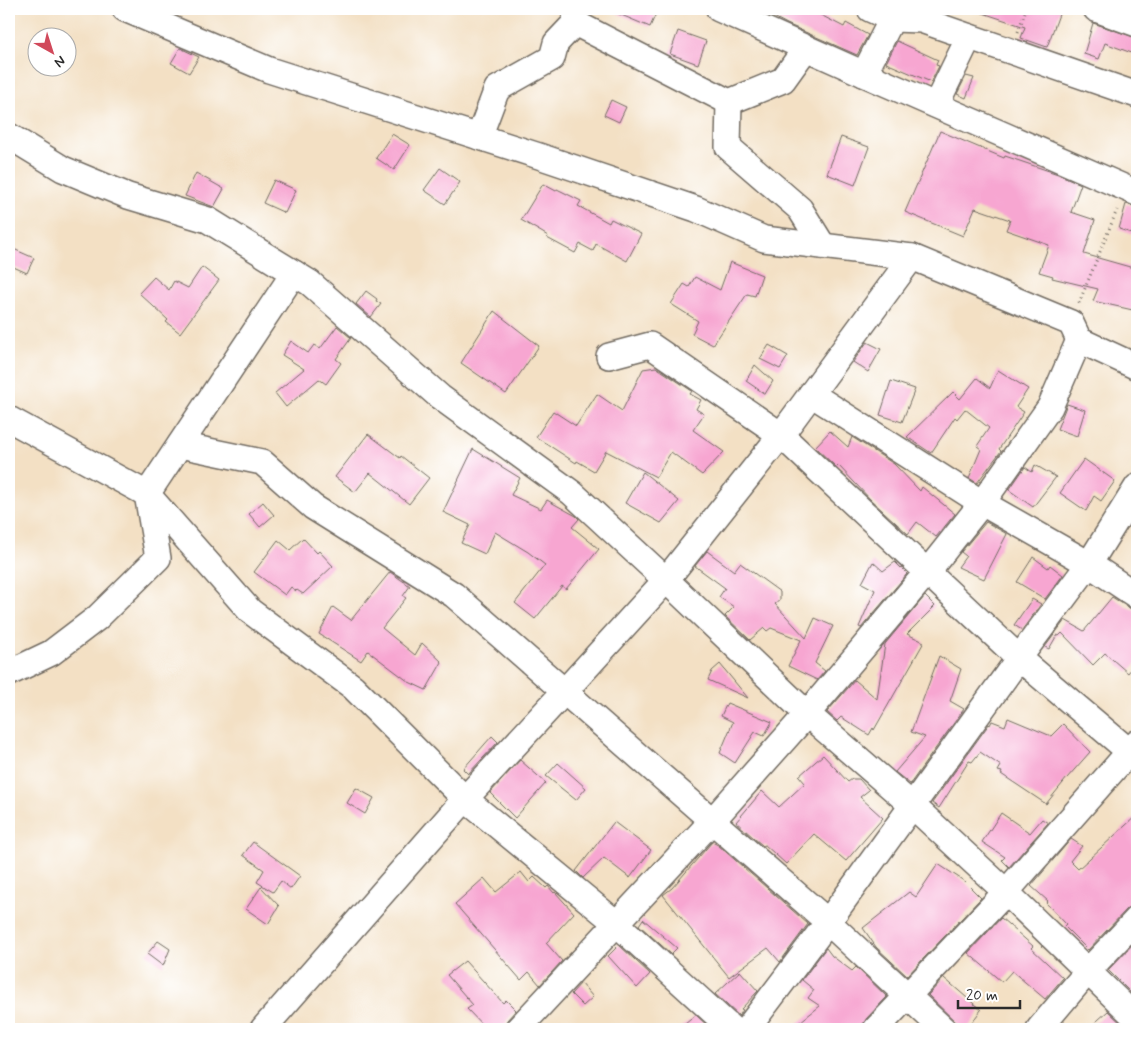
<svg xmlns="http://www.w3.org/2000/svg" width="1146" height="1038" font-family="Mynerve,sans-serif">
<rect width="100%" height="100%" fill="#fff"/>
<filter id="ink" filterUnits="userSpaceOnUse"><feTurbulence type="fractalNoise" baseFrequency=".02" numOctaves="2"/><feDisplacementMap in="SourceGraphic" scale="10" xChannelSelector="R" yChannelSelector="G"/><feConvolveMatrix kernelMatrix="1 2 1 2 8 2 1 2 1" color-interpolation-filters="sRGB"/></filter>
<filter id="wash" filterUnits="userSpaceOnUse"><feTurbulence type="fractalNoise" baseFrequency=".0096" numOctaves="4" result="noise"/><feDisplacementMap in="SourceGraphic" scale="20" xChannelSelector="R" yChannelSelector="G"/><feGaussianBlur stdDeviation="1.12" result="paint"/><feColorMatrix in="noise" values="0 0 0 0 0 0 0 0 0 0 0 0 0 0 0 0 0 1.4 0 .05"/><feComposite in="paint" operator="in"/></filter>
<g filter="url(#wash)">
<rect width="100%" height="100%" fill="#f3e0c4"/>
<g id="blocks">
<g fill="#f7a6d1">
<path d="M607,9h51l-8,18z"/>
<path d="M759,9h50l35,18 2,-4 22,12 -11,20 -70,-31z"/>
<path d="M981,9h80l-14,38 -26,-9 4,-11 -45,-15z"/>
<path d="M1093,23l44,15v17l-32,-12 -6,16 -15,-5z"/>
<path d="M678,31l28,10 -8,23 -28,-10z"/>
<path d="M897,41l41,19 -2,5 3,1 -8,16 -45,-19z"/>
<path d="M180,48l19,9 -10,16 -18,-10z"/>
<path d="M966,76l8,2 -8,20 -9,-4z"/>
<path d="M611,100l15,7 -7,15 -15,-7z"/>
<path d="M940,131l64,27 1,-2 53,18 23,10 -10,28 24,8 -11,34 53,15v42l-44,-10 5,-12 -46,-11 1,-2 -14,-4 10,-27 -43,-15 4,-10 -35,-12 -12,28 -58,-24z"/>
<path d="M392,134l18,11 -16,25 -18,-12z"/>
<path d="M841,137l28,10 -14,38 -28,-11z"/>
<path d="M440,168l20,14 -15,22 -21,-14z"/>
<path d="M196,173l28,16 -10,18 -29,-11z"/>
<path d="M274,180l22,10 -11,23 -22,-10z"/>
<path d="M543,184l13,7 1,-2 24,12 -3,5 31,17 2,-4 30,15 -14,27 -31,-17 -3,7 -13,-7 -5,9 -28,-15 1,-2 -27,-16z"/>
<path d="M1126,204l11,3v28l-18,-6z"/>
<path d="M9,247l25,11 -7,15 -18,-8z"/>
<path d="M730,262l32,13 -7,21 -8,-2 -34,51 -21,-11 6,-13 -27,-17 13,-20 5,3 6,-10 25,13z"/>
<path d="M202,267l17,13 -39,53 -14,-11 2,-2 -29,-27 15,-16 15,13 5,-9 14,7z"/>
<path d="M366,291l11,8 -1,2 5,3 -10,13 -15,-13z"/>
<path d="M494,311l45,35 -33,48 -45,-31z"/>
<path d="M337,326l14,12 -15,21 5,4 -15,21 -7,-5 -33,28 -11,-14 29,-24 -22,-14 9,-14 17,12 6,-8 6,4z"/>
<path d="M867,342l14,7 -13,23 -15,-10z"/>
<path d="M769,345l19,11 -8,13 -20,-10z"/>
<path d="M755,365l18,16 -8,13 -19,-13z"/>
<path d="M656,367l36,24 -2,3 11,6 -5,9 8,5 -11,16 31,22 -22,23 -31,-23 -15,25 -50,-26 -12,20 -17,-10 -1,2 -40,-26 17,-26 23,15 21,-32 25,17 21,-42z"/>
<path d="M998,370l30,19 -12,18 8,5 -25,37 2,2 -24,32 -8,-5 12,-29 -4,-3 12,-18 -24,-19 -8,10 -2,-2 -24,36 -24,-16 46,-45 7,7 17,-21 13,10z"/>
<path d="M891,381l24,8 -13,33 -22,-7z"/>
<path d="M1067,404l18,6 -8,26 -20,-7z"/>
<path d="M830,431l18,16 4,-10 42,27 26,27 2,-4 33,27 -19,23 -19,-15 -9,12 -37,-34 -33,-35 -2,2 -21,-20z"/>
<path d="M368,434l32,24 1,-2 28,22 -20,26 -39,-31 -15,19 -20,-15z"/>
<path d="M473,449l47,29 -9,17 30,14 6,-9 29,16 3,3 -7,8 27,22 -33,40 -4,-3 -27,33 -20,-16 30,-38 -17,-13 -33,-20 -10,22 -24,-11 9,-18 -27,-13z"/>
<path d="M1084,459l31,22 -14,20 -7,-5 -8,15 -26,-18z"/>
<path d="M1035,465l21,12 -23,30 -24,-17 16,-23 7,5z"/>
<path d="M643,472l36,29 -18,22 -36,-20z"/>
<path d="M263,502l11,13 -14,12 -11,-13z"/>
<path d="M986,522l21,12 -23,45 -26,-12 8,-11 -5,-4z"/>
<path d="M303,538l14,15 2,-2 14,15 -30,28 -6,-4 -1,1 -5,-4 -6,8 -31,-23 24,-32 12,10z"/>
<path d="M707,551l27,20 6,-8 40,29v8l-5,4 31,34 9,-20 18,8 -18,37 10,8 -8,9 -29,-14 13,-26 -30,-12 -4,3 -3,-3 -14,12 -25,-24 9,-9 -15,-10 6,-9 -30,-22z"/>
<path d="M1033,557l15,11 2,-3 13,10 -18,24 -28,-17z"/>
<path d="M873,562l10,9 12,-9 12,12 -46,54 -2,-1 16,-37 -13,-7z"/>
<path d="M390,572l20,14 -7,10 3,2 -24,30 33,27 7,-12 20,19 -16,28 -17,-8 -41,-31 -7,10 -42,-27 14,-27 18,13z"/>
<path d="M925,596l10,10 -28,28 17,8 -50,88 -1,-2 -4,7 -28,-18 -4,4 -10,-9 28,-32 22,19 8,-55z"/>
<path d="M1112,597l17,11 8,2v52l-9,11 -23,-20 -12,12 -31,-32 -3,3 -2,-1 -8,14 -4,-2 20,-27 19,11z"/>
<path d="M1032,599l9,5 -19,26 -8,-5z"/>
<path d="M939,656l22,13 -11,32 14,8 -54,75 -15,-12 30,-35 -14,-5z"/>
<path d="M720,664l28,34 -40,-18 4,-9z"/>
<path d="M727,703l45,19 -8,14 -9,-4 -20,31 -15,-10 13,-31 -12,-6z"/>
<path d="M1008,718l43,18 12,-12 27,28 -23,26 -21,26 -45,-30 1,-2 -4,-1 3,-5 -21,-14 -8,10 -3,-1 -30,47 -7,-5 57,-79 1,1 2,-4 13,5z"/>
<path d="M492,736l6,6 -30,32 -5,-5z"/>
<path d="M823,755l25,27 4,-3h7l10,11 -9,7 23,21 -37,43 -32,-27 -28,30 -21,-19 -2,1 -27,-24 26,-31 17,16 26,-24 -6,-7z"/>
<path d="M520,760l26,23 -31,35 -25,-25z"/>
<path d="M558,763l28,25 -10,12 -30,-24z"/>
<path d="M356,788l18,10 -9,16 -18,-11z"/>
<path d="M1001,813l29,20 12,-14 6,4 -39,44 -7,-7 3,-3 -23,-15z"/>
<path d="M1137,815v90h-5l-5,4 -39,41 -24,-24 2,-2 -20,-21 2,-2 -17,-15 40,-47 11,7 -12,15 8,8z"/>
<path d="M614,822l37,28 -21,28 -26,-20 -21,20 -7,-7z"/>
<path d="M253,842l47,34 -9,13 -10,-8 -8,11 -16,-10 7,-12 -21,-15z"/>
<path d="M712,842l6,3 90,79 -28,38 -12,-14 -39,29 -66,-82 9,-7z"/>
<path d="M938,864l26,17 17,17 -74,78 -31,-29 -13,-19 46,-36 7,5z"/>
<path d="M521,872l8,10 5,-5 12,11 2,-2 6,7 1,-1 19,21 -28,30 16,18 -22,24 -11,-13 -8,8 -66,-76 29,-26 12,14z"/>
<path d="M261,887l18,19 -11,18 -22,-15z"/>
<path d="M1001,918l32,28 -2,2 32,30 -18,21 -33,-28 -10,11 -34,-29z"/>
<path d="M643,919l34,29 -6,6 -32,-29z"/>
<path d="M1137,940v59l-29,-29z"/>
<path d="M158,941l12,8 -7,17 -16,-12z"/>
<path d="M619,945l31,29 -13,14 -29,-32z"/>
<path d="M826,948l6,8 20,15 4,-4 31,30 -21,22 -4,10h-71l29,-23 -12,-8 6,-8 -12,-10z"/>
<path d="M465,961l38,42 3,-3 10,10 -9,10 -4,9h-17l-19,-20 6,-4 -26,-30z"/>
<path d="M740,971l18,20 -17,18 2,1 -4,6 -24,-22z"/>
<path d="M944,978l37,32 -14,19h-4l-35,-34z"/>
<path d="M581,983l12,14 -10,9 -12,-12z"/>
<path d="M1108,1011l19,18h-39z"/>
<path d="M696,1015l15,14h-32z"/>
</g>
</g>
</g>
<g filter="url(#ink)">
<use href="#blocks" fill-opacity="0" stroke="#716a61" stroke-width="1"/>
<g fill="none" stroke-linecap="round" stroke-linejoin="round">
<g stroke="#716a61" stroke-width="28">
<g id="minor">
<path d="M125,9l144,61 270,86 157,53 68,30 148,18 159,66 8,17 58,27"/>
<path d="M576,9l-1,14 154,79 54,-22 23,-32"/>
<path d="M719,9l145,65 273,119"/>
<path d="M870,9l22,10 29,1 216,75"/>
<path d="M1096,9l41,15"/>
<path d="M864,74l28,-55"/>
<path d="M729,102l-1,45 72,62 23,37"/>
<path d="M936,105l33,-68"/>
<path d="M9,136l54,33 65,27 80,24 102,63 130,114 132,96 94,87 141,134 106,92 93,86 131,127"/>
<path d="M479,137l18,-48 55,-31 4,-15 19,-20"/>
<path d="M609,356l41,-11 131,90 238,223 118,100"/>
<path d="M811,394l171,109 107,61 48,32"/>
<path d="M9,419l138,75 147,-221"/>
<path d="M180,445l82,17 51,45 141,88 374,327 115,107"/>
<path d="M147,494l103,117 103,76 112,112 151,124 116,106"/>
<path d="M9,673l42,-20 46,-35 61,-60 -11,-64"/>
<path d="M263,1029l202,-230 99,-107 102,-112 115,-145 131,-178"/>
<path d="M518,1029l195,-209 94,-106 121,-143 54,-68 68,-96 29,-67"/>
<path d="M747,1029l81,-107 191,-264 70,-94 48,-77"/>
<path d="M876,1029l130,-137 131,-149"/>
<path d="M1039,1029l49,-58 49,-52"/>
</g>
</g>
<g stroke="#716a61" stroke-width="3" stroke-dasharray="1 4" stroke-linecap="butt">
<path d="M1018,32l8,-23"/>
<path d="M1079,303l38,-93"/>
</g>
<use href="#minor" stroke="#fff" stroke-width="25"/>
</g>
</g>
<rect width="1146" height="1038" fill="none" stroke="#fff" stroke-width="30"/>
<g transform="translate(52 52) rotate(141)"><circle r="24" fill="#ffffff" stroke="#aaaaaa"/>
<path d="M0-4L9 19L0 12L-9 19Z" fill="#d1495b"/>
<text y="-8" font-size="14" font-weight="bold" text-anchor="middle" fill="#2b2b2b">N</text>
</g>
<path d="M958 1000v8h62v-8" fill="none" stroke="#2b2b2b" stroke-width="2.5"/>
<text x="966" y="1000" font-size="15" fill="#2b2b2b" stroke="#ffffff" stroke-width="4" paint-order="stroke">20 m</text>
</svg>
